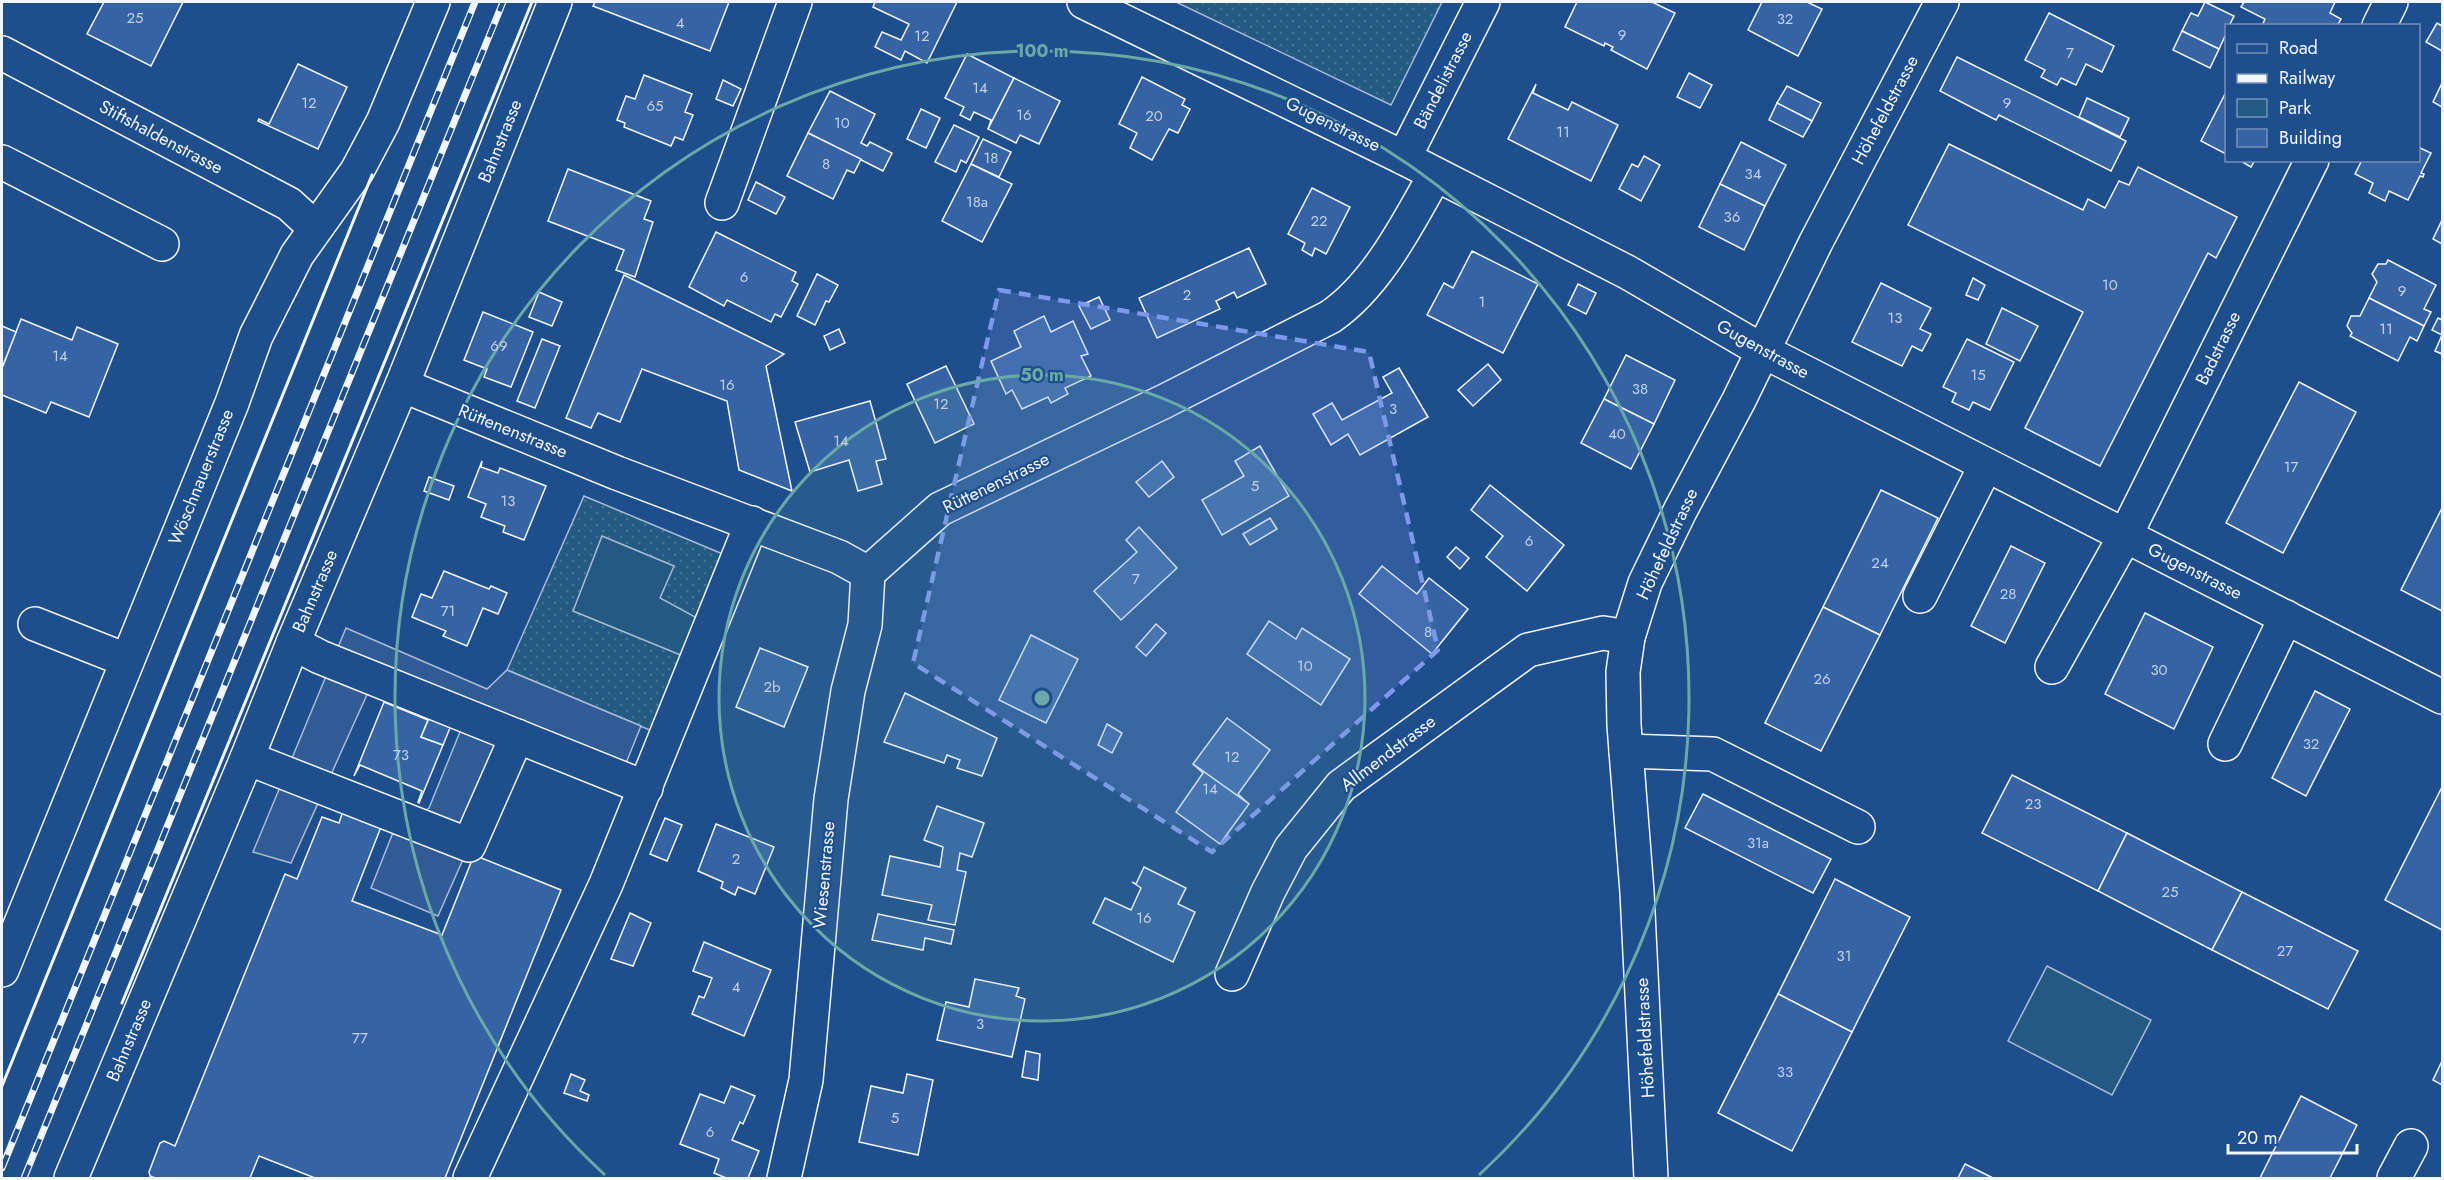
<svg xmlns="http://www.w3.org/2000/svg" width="2444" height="1180" font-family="Jost,sans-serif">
<defs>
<pattern id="grass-dots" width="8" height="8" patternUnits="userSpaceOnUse" patternTransform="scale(1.5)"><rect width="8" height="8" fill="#245a82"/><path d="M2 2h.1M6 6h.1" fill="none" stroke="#447295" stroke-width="1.8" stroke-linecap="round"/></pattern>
</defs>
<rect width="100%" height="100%" fill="#1f4e8c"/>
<g fill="url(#grass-dots)" stroke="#a8bbd7" stroke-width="1.5">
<path d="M1176,2h266l-51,103z"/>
<path d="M584,496l141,59 -73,176 -145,-61z"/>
</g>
<g fill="#245a82" stroke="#a8bbd7" stroke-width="1.5">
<path d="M602,536l72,30 -14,32 39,21 -16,37 -110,-45z"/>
<path d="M2047,966l104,54 -39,75 -104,-54z"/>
</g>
<path fill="#305b95" stroke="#a8bbd7" stroke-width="1.5" d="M346,628l141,61 20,-19 134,56 -21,52 -103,-41 -79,179 -67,-28 21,-53 37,-27 33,-81 -92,-39 -79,175 -38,-11z"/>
<g fill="#3563a3" stroke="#f2f6ff" stroke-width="1.5">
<path d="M104,2h79l-32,64 -64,-32z"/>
<path d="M595,2h134l-19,49 -117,-45z"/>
<path d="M875,2h82l-30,61 -22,-12 -4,9 -26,-13 7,-15 19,8 8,-16 -36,-17z"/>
<path d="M1577,2h75l23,11 -28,56 -36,-19 2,-3 -8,-4 -1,3 -39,-19z"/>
<path d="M1762,2h45l15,7 -24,47 -50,-26z"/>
<path d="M2205,2l29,14 -5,10h-3v8l-7,15 -37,-18 9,-18 7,3z"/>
<path d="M2244,2h91l-5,11 11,6 -4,7h-75l3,-7 -24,-12z"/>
<path d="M2049,13l65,33 -12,26 -16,-8 -10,21 -15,-7 -4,7 -16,-8 4,-7 -20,-10z"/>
<path d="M2437,23l5,3v25l-16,-9z"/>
<path d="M2182,31l37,18 -9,19 -37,-18z"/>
<path d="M967,54l47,24 -26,51 3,-9 -17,-8 -4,8 -10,-5 4,-8 -19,-9z"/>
<path d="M1957,57l169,84 -15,30 -112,-56 -3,5 -56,-29z"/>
<path d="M298,64l49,23 -29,62 -60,-28 1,-2 10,5z"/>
<path d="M1689,73l23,12 -12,23 -23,-11z"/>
<path d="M644,75l48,19 -7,18 8,3 -10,25 -8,-3 -4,9 -47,-19 1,-4 -8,-3 9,-24 9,3z"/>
<path d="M1142,77l43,22 -3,6 8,4 -12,24 -9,-4 -17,31 -22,-12 7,-15 -18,-9z"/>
<path d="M1014,78l46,23 -21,43 -19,-9 -4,8 -28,-14z"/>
<path d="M723,80l18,9 -8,17 -17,-7z"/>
<path d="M2442,83v24l-9,-5z"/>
<path d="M1536,84l-3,9 35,17 4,-8 46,23 -27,56 -83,-42z"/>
<path d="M1787,86l34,17 -9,18 -35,-18z"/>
<path d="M830,91l45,23 -14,29 6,3 3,-4 22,11 -9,18 -75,-38z"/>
<path d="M2226,92v62l-25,-13z"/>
<path d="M2087,98l42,20 -9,19 -41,-20z"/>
<path d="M1777,103l35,18 -9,16 -34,-17z"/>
<path d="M921,109l19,9 -14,30 -19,-9z"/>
<path d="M954,125l25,12 -13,26 -5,-3 -5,12 -21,-10z"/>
<path d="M808,133l53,26 -7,14 -7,-3 -14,29 -46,-23z"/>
<path d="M983,139l28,13 -12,25 -28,-13z"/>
<path d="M1741,142l45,23 -21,41 -45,-22z"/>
<path d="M1949,144l134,66 5,-11 17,9 14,-27 10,4 9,-18 99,50 -21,41 -8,-5 -108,213 -75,-38 58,-116 -175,-87z"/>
<path d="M2418,147l13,6 -10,20 3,1 -1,3 -3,-1 -12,24 -19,-9 -4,10 -16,-8 4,-10 -18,-9 7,-14h56z"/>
<path d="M1644,156l16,9 -19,36 -22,-12 13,-25 6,3z"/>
<path d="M2239,160h16l-4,7z"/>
<path d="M971,164l41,20 -30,58 -40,-21z"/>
<path d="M568,169l83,32 -7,18 9,3 -18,55 -19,-7 8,-20 -76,-29z"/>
<path d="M756,182l29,15 -9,17 -28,-14z"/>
<path d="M1720,184l45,22 -21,44 -45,-23z"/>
<path d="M1312,188l38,19 -24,47 -11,-6 -3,8 -10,-6 3,-7 -17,-9z"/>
<path d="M2442,220v24l-9,-5z"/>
<path d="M716,232l80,40 -4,9 6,3 -17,33 -6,-3 -4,8 -44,-22 -3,6 -35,-19z"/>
<path d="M1249,248l17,36 -29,14 -3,-6 -18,9 4,8 -63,29 -18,-40z"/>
<path d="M1472,251l66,33 -35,69 -76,-38 17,-32 9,5z"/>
<path d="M2388,260l48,25 -12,24 7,3 -7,14 -55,-28 8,-16 -5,-8 6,-10h8z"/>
<path d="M817,274l21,11 -9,17 -3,-1 -11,24 -18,-9z"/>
<path d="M624,275l160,79 -18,12 26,125 -53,-21 -12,-69 -85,-32 -22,53 -22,-9 -7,15 -25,-10z"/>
<path d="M1973,278l12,7 -7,15 -12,-5z"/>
<path d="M1881,283l50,25 -11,21 11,5 -9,17 -10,-5 -10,20 -50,-24z"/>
<path d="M1578,284l18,9 -10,21 -18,-9z"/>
<path d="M539,292l23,10 -10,24 -23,-9z"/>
<path d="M1099,297l11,23 -19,9 -12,-23z"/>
<path d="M2369,298l55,28 -7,15 -7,-4 -12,24 -48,-25 2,-3 -5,-7 4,-10h9z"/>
<path d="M2002,308l36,18 -18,35 -34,-17z"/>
<path d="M483,312l50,20 -22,55 -27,-10 3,-8 -23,-9z"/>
<path d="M1044,316l7,16 22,-11 15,33 -7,2 10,20 -26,12 3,6 -17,9 -3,-6 -26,12 -10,-19 -6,4 -15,-33 30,-14 -7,-16z"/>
<path d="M2438,318l4,2v15l-10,-5z"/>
<path d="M21,319l51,21 5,-13 41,17 -29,73 -38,-15 -5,11 -44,-18v-27z"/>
<path d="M2,326l14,6 -14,36z"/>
<path d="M839,329l6,14 -15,7 -6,-14z"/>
<path d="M2442,335v19l-7,-3z"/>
<path d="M542,339l18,7 -25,62 -18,-7z"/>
<path d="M1967,339l47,23 -24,48 -17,-8 -4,8 -17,-8 4,-9 -13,-6z"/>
<path d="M1626,355l49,25 -21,44 -50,-25z"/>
<path d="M1488,364l13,16 -28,26 -15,-16z"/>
<path d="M946,366l28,58 -39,19 -28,-59z"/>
<path d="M1399,368l29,49 -68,38 -12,-21 -17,11 -18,-31 19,-11 10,17 50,-27 -9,-16z"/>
<path d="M2299,382l57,30 -73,141 -57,-30z"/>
<path d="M1604,399l50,25 -23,45 -50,-26z"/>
<path d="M870,401l16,58 -10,2 6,23 -24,7 -9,-31 -39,12 -15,-50z"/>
<path d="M1260,446l29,50 -67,39 -20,-35 42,-24 -9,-15z"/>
<path d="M482,461l-1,6 17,6 2,-5 46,18 -22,54 -21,-8 2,-6 -24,-9 5,-13 -18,-7z"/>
<path d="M1162,461l12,16 -25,20 -13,-15z"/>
<path d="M429,477l25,9 -5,14 -25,-9z"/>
<path d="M1490,485l74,60 -37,46 -41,-34 17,-21 -32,-26z"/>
<path d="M1881,490l57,28 -58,117 -57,-28z"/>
<path d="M2442,508v103l-41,-21z"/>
<path d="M1270,518l7,11 -27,16 -7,-11z"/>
<path d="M1139,527l38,41 -56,52 -27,-29 43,-39 -11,-12z"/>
<path d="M2011,546l34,17 -40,80 -34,-17z"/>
<path d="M1456,547l13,11 -9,11 -13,-12z"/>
<path d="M1382,566l35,28 12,-16 39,31 -36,45 -73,-60z"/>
<path d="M444,571l45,18 2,-3 16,7 -9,21 -15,-6 -16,38 -24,-10 3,-5 -34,-14 9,-23 11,4z"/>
<path d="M1823,607l57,28 -59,116 -56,-28z"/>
<path d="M2145,613l68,34 -39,82 -69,-35z"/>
<path d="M1269,621l27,18 6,-11 48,31 -29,46 -74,-51z"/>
<path d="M1156,624l10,9 -20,23 -10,-9z"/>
<path d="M1031,635l47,24 -32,64 -47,-23z"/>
<path d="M760,648l48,19 -24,60 -48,-20z"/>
<path d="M2315,691l35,18 -44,87 -34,-18z"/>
<path d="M905,693l92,45 -15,38 -25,-8 3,-8 -13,-5 -3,8 -60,-21z"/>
<path d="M384,702l44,18 -7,17 22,8 -24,58 -1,-1 4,-11 -62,-26 -6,11z"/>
<path d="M433,709l21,9 -11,27 -22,-8z"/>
<path d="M1227,718l43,32 -32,44 11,10 -56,-40z"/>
<path d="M1107,724l15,9 -10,20 -14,-8z"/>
<path d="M1193,764l56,40 -29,40 -44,-32 27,-39z"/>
<path d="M2012,775l115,58 -29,58 -116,-58z"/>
<path d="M2442,787v143l-57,-30z"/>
<path d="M1703,794l128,65 -18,34 -128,-65z"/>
<path d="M937,806l47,17 -12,34 -12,-4 -3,17 9,2 -11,53 -27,-5 4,-15 -50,-10 8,-39 50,11 3,-20 -19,-7z"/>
<path d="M343,811l38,16 -29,74 90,34 32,-80 87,35 -116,288h-130l-56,-22 -9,22h-95l-5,-2 -1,-4 11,-29 4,-2 11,5 110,-272 12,5 25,-62 17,6z"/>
<path d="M665,818l17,7 -15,36 -17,-7z"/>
<path d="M716,824l58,23 -19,47 -17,-7 -3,8 -14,-7 2,-6 -25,-11z"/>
<path d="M2127,833l115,59 -30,58 -114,-59z"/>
<path d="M1144,867l42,21 -8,16 17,8 -22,50 -80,-39 12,-25 26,12 10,-22 -9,-6 4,2z"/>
<path d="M1835,879l75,38 -58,115 -74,-38z"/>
<path d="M2242,892l116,59 -30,58 -116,-59z"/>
<path d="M630,913l21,10 -18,43 -22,-7z"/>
<path d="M878,914l76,16 -3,14 -26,-6 -2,12 -51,-10z"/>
<path d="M704,942l67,28 -27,66 -52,-22 7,-18 5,2 8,-20 -19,-7z"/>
<path d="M975,979l44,9 -3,8 9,3 -13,58 -75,-17 9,-38 23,5z"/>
<path d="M1778,994l74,38 -60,119 -74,-38z"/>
<path d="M1026,1051l14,3 -2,26 -16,-3z"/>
<path d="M2442,1061v24l-9,-5z"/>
<path d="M571,1074l14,6 -5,11 9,4 -2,6 -23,-8z"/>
<path d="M907,1074l26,6 -15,75 -59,-13 12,-56 32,7z"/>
<path d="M731,1086l24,10 -12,28 -3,-2 -8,18 27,11 -11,27h-22l-12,-5 5,-14 -39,-15 20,-50 24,9z"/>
<path d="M2301,1096l56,29 -27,53h-70z"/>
<path d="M1965,1164l28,14h-35z"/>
</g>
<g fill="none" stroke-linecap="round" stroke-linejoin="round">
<g stroke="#f2f6ff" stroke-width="36">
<g id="minor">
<path d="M1084,2l320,156 223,114 136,79 679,346"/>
<path d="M2379,26l12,-24"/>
<path d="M2,53l287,151 26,24"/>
<path d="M1404,158l79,-156"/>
<path d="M2,162l160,82"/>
<path d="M722,203l73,-201"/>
<path d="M402,385l215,88 222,84 29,16 72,-64 225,-108 165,-84c47,-32 78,-94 105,-142"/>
<path d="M1920,596l66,-131"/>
<path d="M35,624l91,36"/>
<path d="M293,643l27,14 326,131"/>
<path d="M2052,667l73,-131 187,-376"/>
<path d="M2225,744l61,-127"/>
<path d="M1626,751l87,3 145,73"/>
<path d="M247,758l222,87 48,-109"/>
<path d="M2,970l230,-567 24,-67 41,-81 60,-84 26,-49 50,-120"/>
<path d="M1232,974l36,-82 23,-44 50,-62 187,-136 75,-17 25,4"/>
<path d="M71,1178l176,-420 46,-115 109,-258 153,-383"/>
<path d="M470,1178l136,-294 146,-361"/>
<path d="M784,1178l22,-98 25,-281 17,-108 17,-66 3,-52"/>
<path d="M1651,1178l-14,-286 -13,-167 -1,-53 5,-35 17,-54 35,-72 59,-111 77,-158 126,-240"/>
<path d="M2394,1178l17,-32"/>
</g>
</g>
<use href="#minor" stroke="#1f4e8c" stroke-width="33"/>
<g stroke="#f2f6ff" stroke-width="7">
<g id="rail">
<path d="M2,1168l473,-1166"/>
<path d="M24,1178l479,-1176"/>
</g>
</g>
<use href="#rail" stroke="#1f4e8c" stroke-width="4.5" stroke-dasharray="14" stroke-linecap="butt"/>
<g stroke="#f2f6ff" stroke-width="3">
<path d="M122,1003l410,-1001"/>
<path d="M2,1086l370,-911"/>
</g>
</g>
<path fill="#7d9aea" fill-opacity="0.2" stroke="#7d9aea" stroke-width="4.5" stroke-dasharray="12 8" stroke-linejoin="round" d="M999,290l370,62 69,298 -226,202 -299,-189z"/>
<circle cx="1042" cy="698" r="323" fill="#6aa9a8" fill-opacity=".12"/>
<g fill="none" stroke="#6aa9a8" stroke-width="3">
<circle cx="1042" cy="698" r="323"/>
<path d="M605 1175A647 647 0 1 1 1479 1175"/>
</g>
<g text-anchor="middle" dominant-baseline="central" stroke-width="4.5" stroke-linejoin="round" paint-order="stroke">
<g font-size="15" fill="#c3d1e8">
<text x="135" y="18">25</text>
<text x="1785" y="19">32</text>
<text x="680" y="23">4</text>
<text x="1622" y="35">9</text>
<text x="922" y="36">12</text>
<text x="2070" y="53">7</text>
<text x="980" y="88">14</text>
<text x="309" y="103">12</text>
<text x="2007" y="103">9</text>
<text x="655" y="106">65</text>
<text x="1024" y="115">16</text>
<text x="1154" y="116">20</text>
<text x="842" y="123">10</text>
<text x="1563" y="132">11</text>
<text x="991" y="158">18</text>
<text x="826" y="164">8</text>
<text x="1753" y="174">34</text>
<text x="977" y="202">18a</text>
<text x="1732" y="217">36</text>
<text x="1319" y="221">22</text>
<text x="744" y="277">6</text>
<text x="2110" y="285">10</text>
<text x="2402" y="291">9</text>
<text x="1187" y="295">2</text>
<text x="1482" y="302">1</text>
<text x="1895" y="318">13</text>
<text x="2386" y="329">11</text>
<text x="499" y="346">69</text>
<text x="60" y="356">14</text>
<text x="1978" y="375">15</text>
<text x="727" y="385">16</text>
<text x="1640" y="389">38</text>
<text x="941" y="404">12</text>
<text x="1393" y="409">3</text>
<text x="1617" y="434">40</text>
<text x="841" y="441">14</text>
<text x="2291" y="467">17</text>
<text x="1255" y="486">5</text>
<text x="508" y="501">13</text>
<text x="1529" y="541">6</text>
<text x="1880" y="563">24</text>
<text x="1136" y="579">7</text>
<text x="2008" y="594">28</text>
<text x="448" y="611">71</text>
<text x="1428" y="632">8</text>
<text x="1305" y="666">10</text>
<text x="2159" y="670">30</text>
<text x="1822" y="679">26</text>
<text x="772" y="687">2b</text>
<text x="2311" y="744">32</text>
<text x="401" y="755">73</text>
<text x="1232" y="757">12</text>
<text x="1210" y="789">14</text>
<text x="2033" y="804">23</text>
<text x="1758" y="843">31a</text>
<text x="736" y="859">2</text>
<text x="2170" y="892">25</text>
<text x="1144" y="918">16</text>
<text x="2285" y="951">27</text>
<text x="1844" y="956">31</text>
<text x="736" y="987">4</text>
<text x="980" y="1024">3</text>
<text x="360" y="1038">77</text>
<text x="1785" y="1072">33</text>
<text x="895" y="1118">5</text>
<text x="710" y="1132">6</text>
</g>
<g font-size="18" fill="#f2f6ff" stroke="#1f4e8c">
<text transform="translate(1443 80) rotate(-63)">Bändelistrasse</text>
<text transform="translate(1885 110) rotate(-62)">Höhefeldstrasse</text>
<text transform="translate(1333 124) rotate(26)">Gugenstrasse</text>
<text transform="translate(161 137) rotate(28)">Stiftshaldenstrasse</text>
<text transform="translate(500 141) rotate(-68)">Bahnstrasse</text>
<text transform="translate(2218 348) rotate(-64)">Badstrasse</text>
<text transform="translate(1763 349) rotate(29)">Gugenstrasse</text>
<text transform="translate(513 431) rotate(22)">Rüttenenstrasse</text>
<text transform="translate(201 477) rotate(-68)">Wöschnauerstrasse</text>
<text transform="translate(996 483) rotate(-26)">Rüttenenstrasse</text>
<text transform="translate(1667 544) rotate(-65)">Höhefeldstrasse</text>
<text transform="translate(2195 571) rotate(27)">Gugenstrasse</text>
<text transform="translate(315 591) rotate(-67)">Bahnstrasse</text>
<text transform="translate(1388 753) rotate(-37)">Allmendstrasse</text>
<text transform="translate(824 875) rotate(-85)">Wiesenstrasse</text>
<text transform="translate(1645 1038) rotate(-93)">Höhefeldstrasse</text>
<text transform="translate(129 1040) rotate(-67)">Bahnstrasse</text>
</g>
</g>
<circle cx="1042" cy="698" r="9" fill="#6aa9a8" stroke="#1f4e8c" stroke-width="3"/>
<g font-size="18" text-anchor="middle" font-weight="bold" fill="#6aa9a8" stroke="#1f4e8c" stroke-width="4.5" stroke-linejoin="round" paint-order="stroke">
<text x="1042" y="57">100 m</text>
<text x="1042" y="381">50 m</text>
</g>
<rect width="2444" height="1180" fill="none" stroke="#f2f6ff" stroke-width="6"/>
<rect x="2225" y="24" width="195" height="138" fill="#1f4e8c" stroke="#7391ba" stroke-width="1.5"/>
<rect x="2237" y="44" width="30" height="9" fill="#1f4e8c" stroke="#7391ba" stroke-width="1.5"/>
<text x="2279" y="54" font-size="18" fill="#f2f6ff">Road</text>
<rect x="2237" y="74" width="30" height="9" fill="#f2f6ff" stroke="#7391ba" stroke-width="1.5"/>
<text x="2279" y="84" font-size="18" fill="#f2f6ff">Railway</text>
<rect x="2237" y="99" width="30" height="18" fill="#245a82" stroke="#7391ba" stroke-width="1.5"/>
<text x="2279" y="114" font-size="18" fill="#f2f6ff">Park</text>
<rect x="2237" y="129" width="30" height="18" fill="#3563a3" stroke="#7391ba" stroke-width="1.5"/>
<text x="2279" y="144" font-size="18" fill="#f2f6ff">Building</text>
<path d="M2228 1144v9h129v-9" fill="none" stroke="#f2f6ff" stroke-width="3"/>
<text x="2237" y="1144" font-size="18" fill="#f2f6ff" stroke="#1f4e8c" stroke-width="4.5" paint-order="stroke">20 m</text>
</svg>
